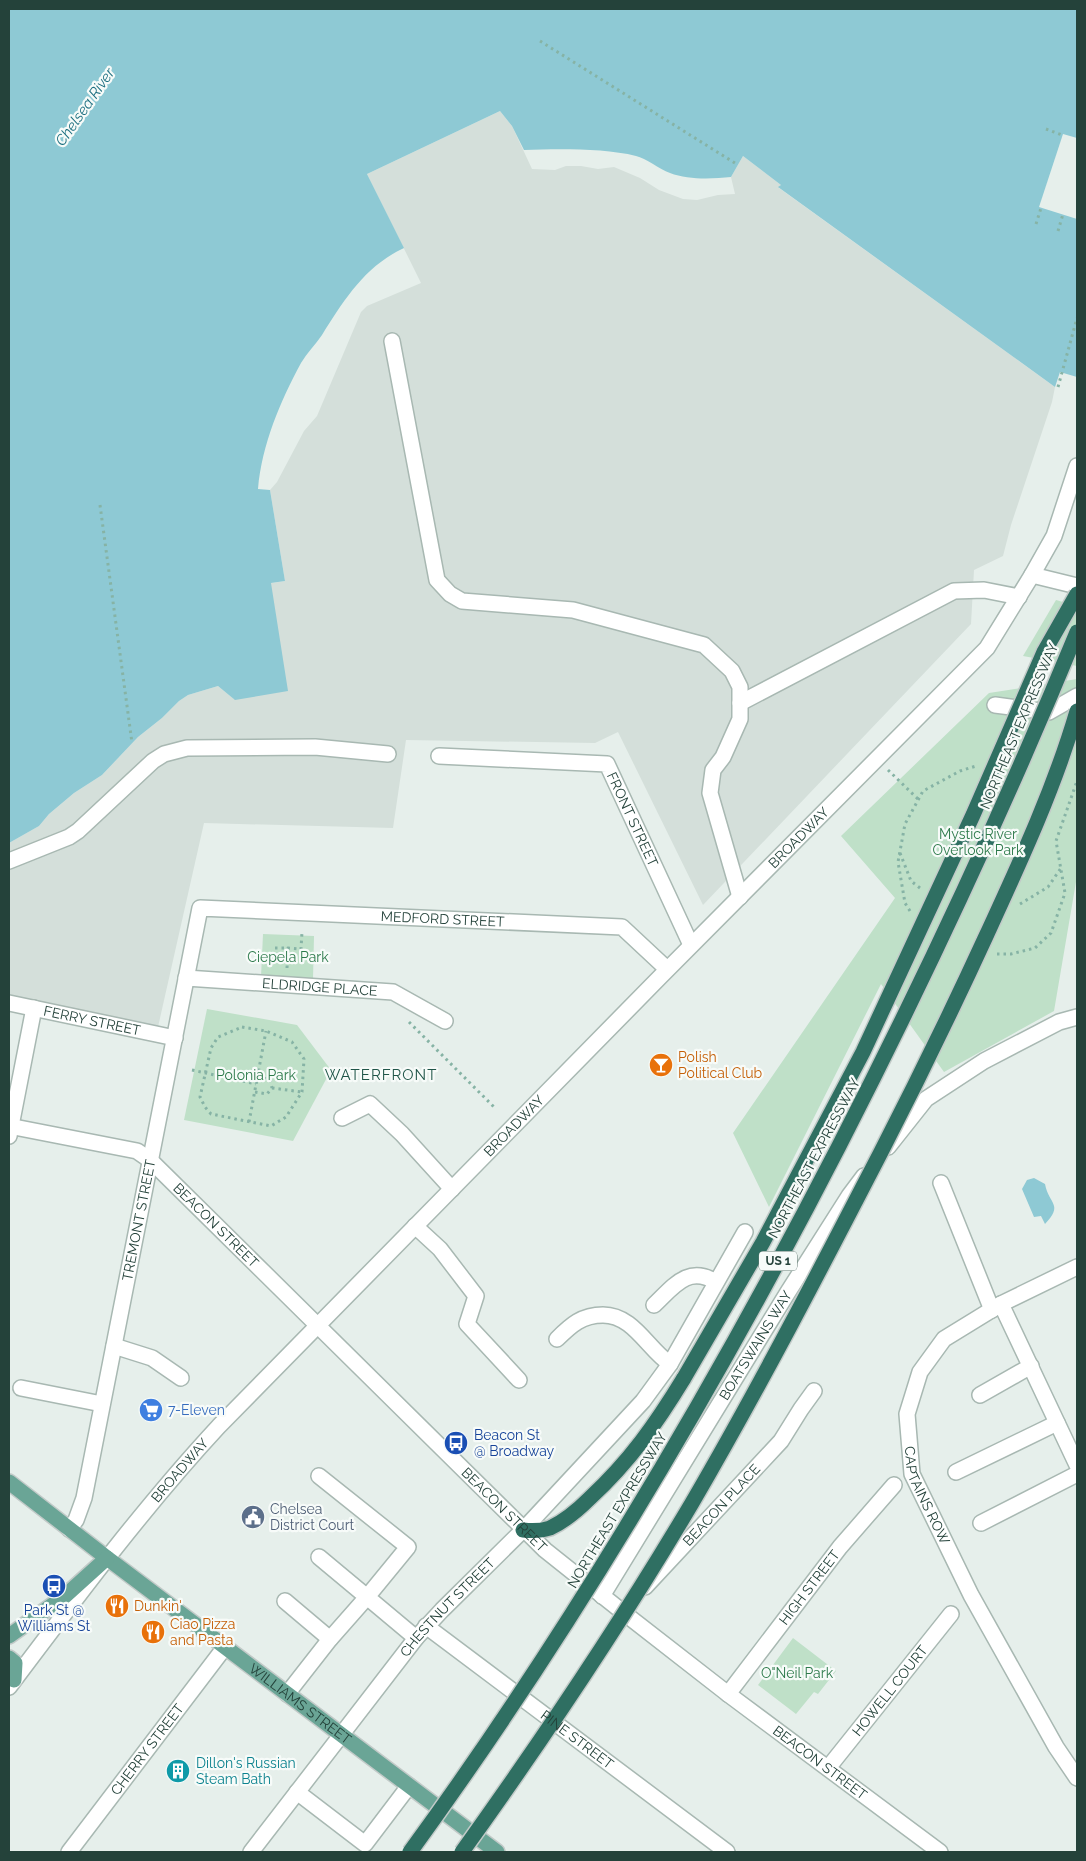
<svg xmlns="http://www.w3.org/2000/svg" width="1086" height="1861" font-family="Raleway,sans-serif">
<rect width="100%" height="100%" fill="#e6efeb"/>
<path fill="#d4dfda" d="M500,111l12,15 20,43 23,1 11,-4h15l17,3 16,-2 26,11 19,12 24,9 14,1 21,-5 17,-1 -4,-17 12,-21 38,29 -2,3 276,199 -3,15 -41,123 -8,31 -29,14 -3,54 -268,281 -85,-173 -23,11 -189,-3 -13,88 -189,-5 -46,204 -149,-32v-152l30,-17 10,-12 25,-21 28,-18 36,-38 24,-19 17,-17 9,-6 30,-9 16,13 25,-114 26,-4 -15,-91 7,-8 27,-51 13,-15 44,-104 6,-6 54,-23 -54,-109z"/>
<g fill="#bfe0c8">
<path d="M1056,600l21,6v60l-54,-10z"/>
<path d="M1077,679v197l-23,135 -110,61 -63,-88 -112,223 -36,-74 162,-235 -54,-62 148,-143z"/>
<path d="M263,934l51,2 -1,43 -52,-2z"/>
<path d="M207,1009l90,16 34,45 -38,71 -109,-21z"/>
<path d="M793,1638l43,33 -18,23 -4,-2 -18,22 -38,-29z"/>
</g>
<g fill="#8ec9d4">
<path d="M9,9h1068v368l-17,-5 -5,15 -277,-200 3,-2 -38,-29 -12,21c-19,2 -43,3 -61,-4 -11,-4 -24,-15 -34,-17 -32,-8 -79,-7 -112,-6l-12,-24 -12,-15 -133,63 37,74c-39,18 -60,52 -82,87 -7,10 -15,18 -21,28 -21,39 -39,81 -43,126l12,1 15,91 -14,2 17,108 -53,9 -17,-14 -30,9 -9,6 -17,17 -24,19 -36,38 -28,18 -25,21 -10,12 -30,17z"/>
<path d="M1034,1178l11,6c4,21 19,20 0,40l-4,-8 -7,1 -12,-28 5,-9z"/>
</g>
<path fill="#e6efeb" d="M1063,134l14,4v81l-38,-12z"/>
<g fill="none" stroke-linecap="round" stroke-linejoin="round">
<g stroke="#a8b8b2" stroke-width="18">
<g id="minor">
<path d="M392,341l45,239 13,14 12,7 111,9 131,35 28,26 8,16v32l-17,38 -10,13 -3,23 30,104"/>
<path d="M1032,575l45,11"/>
<path d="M740,703l214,-112 30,-1 35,7"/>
<path d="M995,705l54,7 28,-16"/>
<path id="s1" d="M439,756l168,8 84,181"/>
<path d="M9,861l60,-24 9,-6 75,-70 11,-7 23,-6 128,-1 73,7"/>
<path id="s2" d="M186,978l207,14 52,29"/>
<path id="s3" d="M9,1003l166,35"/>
<path d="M342,1118l28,-14 32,30 50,55"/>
<path id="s4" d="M9,1126l128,25 13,9 395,390 79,63 104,81 212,158"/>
<path d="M9,1136l25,-128"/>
<path d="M888,1147l38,-48 58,-38 75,-39 18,-5"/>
<path d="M941,1183l51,127"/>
<path d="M415,1226l25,23 36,47 -9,28 52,56"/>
<path id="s5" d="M1077,1267l-76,37 -57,35 -24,33 -13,42 5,60 59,121 85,152 21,31"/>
<path d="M1001,1304l76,161"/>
<path d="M654,1305c20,-19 34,-40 62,-23"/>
<path d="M557,1339c14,-14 25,-24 46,-24 30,0 44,33 67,49"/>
<path d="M114,1346l38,12 29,20"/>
<path d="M21,1388l81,16"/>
<path d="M980,1395l51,-29"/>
<path d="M956,1472l101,-49"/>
<path d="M319,1476l89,71 -41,50 49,41"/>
<path d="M981,1523l96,-49"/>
<path id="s6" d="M69,1529l7,-9 8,-22 116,-590 422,19 45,42"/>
<path id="s7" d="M645,1587l136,-146 20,-32 13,-18"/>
<path id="s8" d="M602,1596l186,-304 61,-96 15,-20"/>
<path d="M285,1601l45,38"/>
<path id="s9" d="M426,1626l301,226"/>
<path id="s10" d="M9,1687c67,-89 134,-179 210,-261l441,-449 327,-329 45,-73 22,-39 23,-70"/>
<path d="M287,1694l43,-55 37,-42 -48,-40"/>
<path id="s11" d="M728,1694l112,-147 54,-62"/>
<path id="s12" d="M828,1768l123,-154"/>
<path d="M297,1792l68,52 44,-58"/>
<path id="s13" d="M69,1852l156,-205"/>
<path id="s14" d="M251,1852l165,-214 26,-28 81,-80 120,-129 27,-37 75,-132"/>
</g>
</g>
<g stroke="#c2cac8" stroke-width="18">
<g id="major">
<path id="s15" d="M9,1482l98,76 390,294"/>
<path d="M9,1636l56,-40 42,-38"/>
<path d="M9,1658l6,5 -1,17"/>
</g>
</g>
<g stroke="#c2cac8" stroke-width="18">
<path id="highway" d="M523,1530c9,1 18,1 27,-2 15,-7 28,-18 40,-30 40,-37 66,-74 94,-120"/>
</g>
<g stroke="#86b3a5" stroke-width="3" stroke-dasharray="2.5 4" stroke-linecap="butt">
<path d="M540,41l198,124"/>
<path d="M1046,129l16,6"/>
<path d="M1036,224l5,-16"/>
<path d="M1058,231l5,-17"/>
<path d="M1058,387l19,-69"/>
<path d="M100,505l32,238"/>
<path d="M888,770l30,29"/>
<path d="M900,853l11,28 9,7"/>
<path d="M1020,904l28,-17 13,-19"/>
<path d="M910,911l-5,-8 -7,-41 7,-38 18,-33 37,-20 16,-5"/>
<path d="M275,948h13"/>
<path d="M997,954h14l24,-6 16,-15 14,-40 -9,-52 21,-60"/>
<path d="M287,968l1,-20 13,1 1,-17"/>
<path d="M409,1022l86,86"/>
<path d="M242,1027l24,4 26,11 12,17 -2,33 -16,25 -15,9 -60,-12 -6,-7 -5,-10 11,-49 7,-11z"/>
<path d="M192,1070l64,14"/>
<path d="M272,1088l30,4"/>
<path d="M255,1092l12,2 5,-6 -2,-8 -12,-4"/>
<path d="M249,1122l17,-91"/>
</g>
<use href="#minor" stroke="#fff" stroke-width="15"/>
<use href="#major" stroke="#6aa596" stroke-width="15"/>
<use href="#highway" stroke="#2f6f62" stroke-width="15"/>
<g stroke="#c2cac8" stroke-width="18" stroke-linecap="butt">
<g id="highway-bridge">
<path d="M684,1378l79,-136 100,-190 110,-237 71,-163 33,-58"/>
<path d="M410,1852c163,-224 302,-459 429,-706 86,-168 166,-339 238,-514"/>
<path d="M462,1852c81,-113 159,-229 230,-349 67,-115 128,-233 189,-351 37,-72 72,-144 106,-218 34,-74 67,-145 90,-223"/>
</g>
</g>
<use href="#highway-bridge" stroke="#2f6f62" stroke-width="15"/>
</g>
<defs>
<g id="bar-disc" transform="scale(1.25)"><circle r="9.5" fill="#e8710a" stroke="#f7fbf9"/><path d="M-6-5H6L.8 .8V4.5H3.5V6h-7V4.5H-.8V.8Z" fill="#fff"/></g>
<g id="supermarket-disc" transform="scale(1.25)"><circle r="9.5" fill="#3f7fe0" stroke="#f7fbf9"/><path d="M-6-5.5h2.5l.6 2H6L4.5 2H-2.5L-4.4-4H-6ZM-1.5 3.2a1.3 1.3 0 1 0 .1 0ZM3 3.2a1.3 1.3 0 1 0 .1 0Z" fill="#fff"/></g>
<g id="bus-disc" transform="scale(1.25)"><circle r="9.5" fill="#1a4fb4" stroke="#f7fbf9"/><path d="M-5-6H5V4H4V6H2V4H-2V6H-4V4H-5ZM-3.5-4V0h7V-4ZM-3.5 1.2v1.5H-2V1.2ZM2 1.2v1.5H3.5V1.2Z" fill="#fff"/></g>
<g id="civic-disc" transform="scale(1.25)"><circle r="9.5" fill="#5c6f8a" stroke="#f7fbf9"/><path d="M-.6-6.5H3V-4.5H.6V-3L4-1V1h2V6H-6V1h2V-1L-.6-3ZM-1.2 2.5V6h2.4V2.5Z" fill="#fff"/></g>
<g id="restaurant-disc" transform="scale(1.25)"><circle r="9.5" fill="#e8710a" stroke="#f7fbf9"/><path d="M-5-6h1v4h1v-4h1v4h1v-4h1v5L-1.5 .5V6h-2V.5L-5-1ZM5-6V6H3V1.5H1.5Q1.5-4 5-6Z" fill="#fff"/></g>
<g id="building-disc" transform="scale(1.25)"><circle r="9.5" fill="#0f9aa8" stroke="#f7fbf9"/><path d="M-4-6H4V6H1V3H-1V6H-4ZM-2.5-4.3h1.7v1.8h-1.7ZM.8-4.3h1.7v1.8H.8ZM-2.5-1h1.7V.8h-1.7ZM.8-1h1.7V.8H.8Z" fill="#fff"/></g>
</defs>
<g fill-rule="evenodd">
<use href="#bar-disc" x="661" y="1065"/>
<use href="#supermarket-disc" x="151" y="1410"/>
<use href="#bus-disc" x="456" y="1443"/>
<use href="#civic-disc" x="253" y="1517"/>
<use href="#bus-disc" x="54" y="1586"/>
<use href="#restaurant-disc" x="117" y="1606"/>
<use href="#restaurant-disc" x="153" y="1632"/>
<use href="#building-disc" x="178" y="1771"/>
</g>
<g text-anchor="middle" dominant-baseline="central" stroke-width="4.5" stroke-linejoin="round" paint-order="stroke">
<rect fill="#f7fbf9" stroke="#637a73" stroke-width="1" x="759" y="1251.5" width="38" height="19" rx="4"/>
<g font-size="12" font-weight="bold" fill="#24423a">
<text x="778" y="1261">US 1</text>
</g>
<g font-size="14" fill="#24423a" stroke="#f7fbf9">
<text transform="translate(1019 726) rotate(-67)">NORTHEAST EXPRESSWAY</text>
<text stroke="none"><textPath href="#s1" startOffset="229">FRONT STREET</textPath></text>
<text stroke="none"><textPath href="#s10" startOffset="1161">BROADWAY</textPath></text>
<text stroke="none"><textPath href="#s6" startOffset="879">MEDFORD STREET</textPath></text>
<text stroke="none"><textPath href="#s2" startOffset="134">ELDRIDGE PLACE</textPath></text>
<text stroke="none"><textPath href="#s3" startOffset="85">FERRY STREET</textPath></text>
<text stroke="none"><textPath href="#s10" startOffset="756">BROADWAY</textPath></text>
<text transform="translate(814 1158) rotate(-62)">NORTHEAST EXPRESSWAY</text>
<text stroke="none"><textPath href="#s6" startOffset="318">TREMONT STREET</textPath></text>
<text stroke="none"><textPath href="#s4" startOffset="239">BEACON STREET</textPath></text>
<text stroke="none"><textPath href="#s8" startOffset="294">BOATSWAINS WAY</textPath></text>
<text stroke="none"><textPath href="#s10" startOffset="276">BROADWAY</textPath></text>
<text stroke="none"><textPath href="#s5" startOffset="321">CAPTAINS ROW</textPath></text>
<text stroke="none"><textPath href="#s7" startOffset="112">BEACON PLACE</textPath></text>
<text stroke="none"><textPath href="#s4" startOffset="644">BEACON STREET</textPath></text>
<text transform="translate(617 1510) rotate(-59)">NORTHEAST EXPRESSWAY</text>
<text stroke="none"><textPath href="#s11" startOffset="134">HIGH STREET</textPath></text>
<text stroke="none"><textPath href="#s14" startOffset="314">CHESTNUT STREET</textPath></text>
<text stroke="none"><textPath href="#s12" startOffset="99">HOWELL COURT</textPath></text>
<text stroke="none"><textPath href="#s15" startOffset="366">WILLIAMS STREET</textPath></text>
<text stroke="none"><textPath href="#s9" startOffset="189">PINE STREET</textPath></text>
<text stroke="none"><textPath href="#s13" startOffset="129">CHERRY STREET</textPath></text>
<text stroke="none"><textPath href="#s4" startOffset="1049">BEACON STREET</textPath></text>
</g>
<g font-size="14" fill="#2d7a4b" stroke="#f7fbf9">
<text x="978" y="834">Mystic River<tspan x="978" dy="16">Overlook Park</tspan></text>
<text x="288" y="957">Ciepela Park</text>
<text x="256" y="1075">Polonia Park</text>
<text x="797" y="1673">O"Neil Park</text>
</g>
<g font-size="14" fill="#c56008" stroke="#f7fbf9" text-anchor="start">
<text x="678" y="1057">Polish<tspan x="678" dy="16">Political Club</tspan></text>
<text x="134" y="1606">Dunkin'</text>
<text x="170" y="1624">Ciao Pizza<tspan x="170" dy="16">and Pasta</tspan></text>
</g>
<g font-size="14" fill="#366cbe" stroke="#f7fbf9" text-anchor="start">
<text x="168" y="1410">7-Eleven</text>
</g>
<g font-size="14" fill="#164399" stroke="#f7fbf9" text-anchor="start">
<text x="474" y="1435">Beacon St<tspan x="474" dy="16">@ Broadway</tspan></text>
<text x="54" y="1610" text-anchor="middle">Park St @<tspan x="54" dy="16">Williams St</tspan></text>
</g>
<g font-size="14" fill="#4e5e75" stroke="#f7fbf9" text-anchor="start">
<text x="270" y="1509">Chelsea<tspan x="270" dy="16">District Court</tspan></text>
</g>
<g font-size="14" fill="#0d838f" stroke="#f7fbf9" text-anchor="start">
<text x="196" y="1763">Dillon's Russian<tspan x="196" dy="16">Steam Bath</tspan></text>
</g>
<g font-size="15" font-style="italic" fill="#1c6f80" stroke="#f7fbf9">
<text transform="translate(85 107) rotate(-55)">Chelsea River</text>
</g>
<g font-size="15" letter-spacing="1" fill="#1f5548" stroke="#f7fbf9">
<text x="381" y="1075">WATERFRONT</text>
</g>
</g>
<rect width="1086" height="1861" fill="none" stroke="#24423a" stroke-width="20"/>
</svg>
